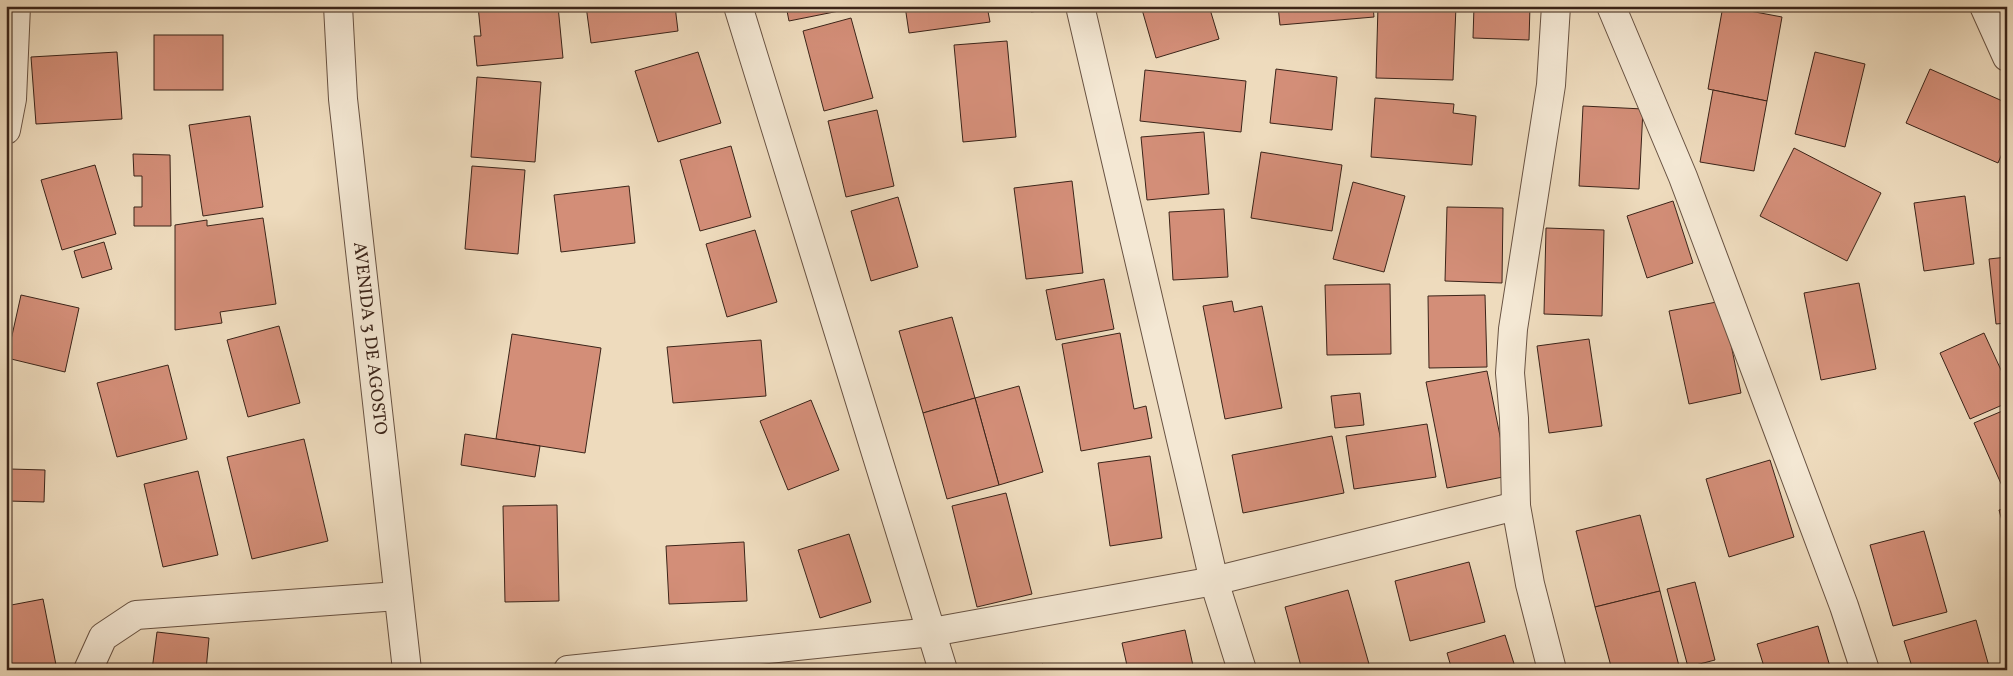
<svg xmlns="http://www.w3.org/2000/svg" width="2013" height="676" font-family="Vollkorn,serif">
<rect width="100%" height="100%" fill="#eedbbd"/>
<filter id="stains"><feTurbulence type="fractalNoise" baseFrequency=".004" numOctaves="4"/><feColorMatrix values="0 0 0 0 .2 0 0 0 0 .09 0 0 0 0 .02 0 0 0 .5 -.17"/></filter>
<radialGradient id="worn" r=".72"><stop offset=".6" stop-color="#630" stop-opacity="0"/><stop offset="1" stop-color="#630" stop-opacity=".3"/></radialGradient>
<g fill="#d38e78" stroke="#3b2419">
<path d="M478,6h80l5,52 -86,8 -3,-30h7z"/>
<path d="M586,6h89l3,25 -87,12z"/>
<path d="M786,6h78l-75,15z"/>
<path d="M905,6h82l3,16 -81,11z"/>
<path d="M1030,6h29l1,2 -29,4z"/>
<path d="M1141,6h68l10,33 -63,19z"/>
<path d="M1278,6h95l1,11 -94,8z"/>
<path d="M1378,6h78l-3,74 -77,-2z"/>
<path d="M1474,6h56l-1,34 -56,-2z"/>
<path d="M1723,6l59,11 -15,84 -59,-12z"/>
<path d="M851,18l22,80 -49,13 -21,-80z"/>
<rect x="154" y="35" width="69" height="55"/>
<path d="M1007,41l9,96 -53,5 -9,-97z"/>
<path d="M117,52l5,67 -86,5 -5,-67z"/>
<path d="M698,52l23,71 -63,19 -23,-71z"/>
<path d="M1815,52l50,12 -20,83 -50,-13z"/>
<path d="M1276,69l61,8 -5,53 -62,-7z"/>
<path d="M1930,69l77,34v39l-9,21 -92,-40z"/>
<path d="M1145,70l101,11 -5,51 -101,-11z"/>
<path d="M477,77l64,5 -6,80 -64,-5z"/>
<path d="M1713,90l54,11 -13,70 -54,-9z"/>
<path d="M1375,98l79,6 -1,9 23,3 -4,49 -101,-8z"/>
<path d="M1583,106l60,3 -4,80 -60,-3z"/>
<path d="M877,110l17,76 -48,11 -18,-76z"/>
<path d="M250,116l13,91 -60,9 -14,-91z"/>
<path d="M1204,132l5,62 -62,6 -6,-63z"/>
<path d="M731,146l20,71 -51,14 -20,-71z"/>
<path d="M1794,148l87,45 -34,68 -87,-45z"/>
<path d="M1261,152l81,13 -10,66 -81,-13z"/>
<path d="M133,154l37,1 1,71h-37v-19h8v-31h-8z"/>
<path d="M95,165l21,69 -54,16 -21,-70z"/>
<path d="M472,166l53,4 -7,84 -53,-5z"/>
<path d="M1072,181l11,92 -57,6 -12,-91z"/>
<path d="M1353,182l52,14 -21,76 -51,-13z"/>
<path d="M629,186l6,57 -74,9 -7,-57z"/>
<path d="M1965,196l9,68 -50,7 -10,-68z"/>
<path d="M898,197l20,70 -47,14 -20,-70z"/>
<path d="M1673,201l20,62 -46,15 -20,-62z"/>
<path d="M1447,207l56,1 -1,75 -57,-2z"/>
<path d="M1224,209l4,68 -55,3 -4,-68z"/>
<path d="M263,218l13,86 -56,8 2,11 -47,7v-105l32,-5v6z"/>
<path d="M1546,228l58,2 -2,86 -58,-2z"/>
<path d="M755,230l22,72 -50,15 -21,-73z"/>
<path d="M104,242l8,27 -30,9 -8,-27z"/>
<path d="M2007,257v66l-11,1 -7,-65z"/>
<path d="M1104,279l10,50 -58,11 -10,-50z"/>
<path d="M1859,283l17,86 -55,11 -17,-87z"/>
<path d="M1390,284l1,70 -64,1 -2,-70z"/>
<path d="M21,295l58,13 -14,64 -58,-14z"/>
<path d="M1485,295l2,72 -58,1 -1,-72z"/>
<path d="M1232,301l2,11 28,-6 20,102 -57,11 -22,-113z"/>
<path d="M1722,301l19,92 -52,11 -20,-93z"/>
<path d="M952,317l23,81 -52,15 -24,-82z"/>
<path d="M279,326l21,77 -52,14 -21,-77z"/>
<path d="M1120,333l14,76 12,-3 6,32 -71,13 -19,-107z"/>
<path d="M1984,333l23,50v20l-37,16 -30,-66z"/>
<path d="M512,334l89,14 -16,105 -89,-14z"/>
<path d="M1589,339l13,87 -53,7 -12,-87z"/>
<path d="M761,340l5,56 -93,7 -6,-56z"/>
<path d="M168,365l19,74 -70,18 -20,-74z"/>
<path d="M1487,371l21,105 -61,12 -21,-106z"/>
<path d="M1019,386l24,86 -44,13 -24,-87z"/>
<path d="M1360,393l4,32 -29,3 -4,-32z"/>
<path d="M975,398l24,87 -52,14 -24,-86z"/>
<path d="M811,400l28,70 -51,20 -28,-69z"/>
<path d="M2007,409v88l-33,-74z"/>
<path d="M1427,424l9,53 -82,12 -8,-53z"/>
<path d="M465,434l75,12 -5,31 -74,-12z"/>
<path d="M1332,436l12,57 -101,20 -11,-58z"/>
<path d="M304,439l24,102 -76,18 -25,-102z"/>
<path d="M1150,456l12,82 -52,8 -12,-83z"/>
<path d="M1770,460l24,77 -65,20 -23,-78z"/>
<path d="M10,469l35,1 -1,32 -36,-1z"/>
<path d="M198,471l20,84 -55,12 -19,-83z"/>
<path d="M1006,493l26,101 -55,13 -25,-101z"/>
<path d="M557,505l2,96 -54,1 -2,-96z"/>
<path d="M2007,508v30l-8,-28z"/>
<path d="M1640,515l20,76 -65,16 -19,-76z"/>
<path d="M1924,531l23,81 -54,14 -23,-81z"/>
<path d="M849,534l22,68 -51,16 -22,-68z"/>
<path d="M744,542l3,59 -78,3 -3,-58z"/>
<path d="M1469,562l16,60 -75,19 -15,-60z"/>
<path d="M1695,582l20,78 -27,7 -21,-78z"/>
<path d="M1348,590l21,74 -20,6h-47l-17,-63z"/>
<path d="M1660,591l20,79h-68l-17,-63z"/>
<path d="M43,599l14,71h-51v-64z"/>
<path d="M1976,620l14,50h-77l-9,-29z"/>
<path d="M1818,626l13,44h-66l-8,-26z"/>
<path d="M1185,630l9,40h-66l-6,-27z"/>
<path d="M157,632l52,6 -3,32h-54z"/>
<path d="M1505,635l11,35h-64l-5,-17z"/>
<path d="M1043,664l1,6h-19z"/>
</g>
<g fill="none" stroke-linecap="round" stroke-linejoin="round">
<g stroke="#685242" stroke-width="30">
<g id="minor">
<path id="s1" d="M338,6l5,93 64,571"/>
<path d="M738,6l205,664"/>
<path d="M1080,6l134,575 28,89"/>
<path d="M1611,6l72,171 161,429 21,64"/>
<path d="M1984,6l23,51"/>
<path d="M6,130l6,-31 4,-93"/>
<path d="M88,670l15,-33 33,-22 262,-19"/>
<path d="M568,670l364,-38 282,-51 302,-75"/>
<path d="M1552,670l-22,-86 -14,-78 -2,-88 -4,-45 3,-44 38,-244 5,-79"/>
</g>
</g>
<use href="#minor" stroke="#f4e8d4" stroke-width="28"/>
</g>
<g text-anchor="middle" dominant-baseline="central" stroke-width="5" stroke-linejoin="round" paint-order="stroke">
<g font-size="18" fill="#3b2419" stroke="#f4e8d4">
<text stroke="none"><textPath href="#s1" startOffset="334">AVENIDA 3 DE AGOSTO</textPath></text>
</g>
</g>
<rect width="2013" height="676" fill="none" stroke="#eedbbd" stroke-width="25"/>
<rect x="8" y="8" width="1998" height="661" fill="none" stroke="#3b2419" stroke-width="2.5"/>
<rect x="12" y="12" width="1988" height="651" fill="none" stroke="#3b2419"/>
<rect width="100%" height="100%" filter="url(#stains)"/>
<rect width="100%" height="100%" fill="url(#worn)"/>
</svg>
